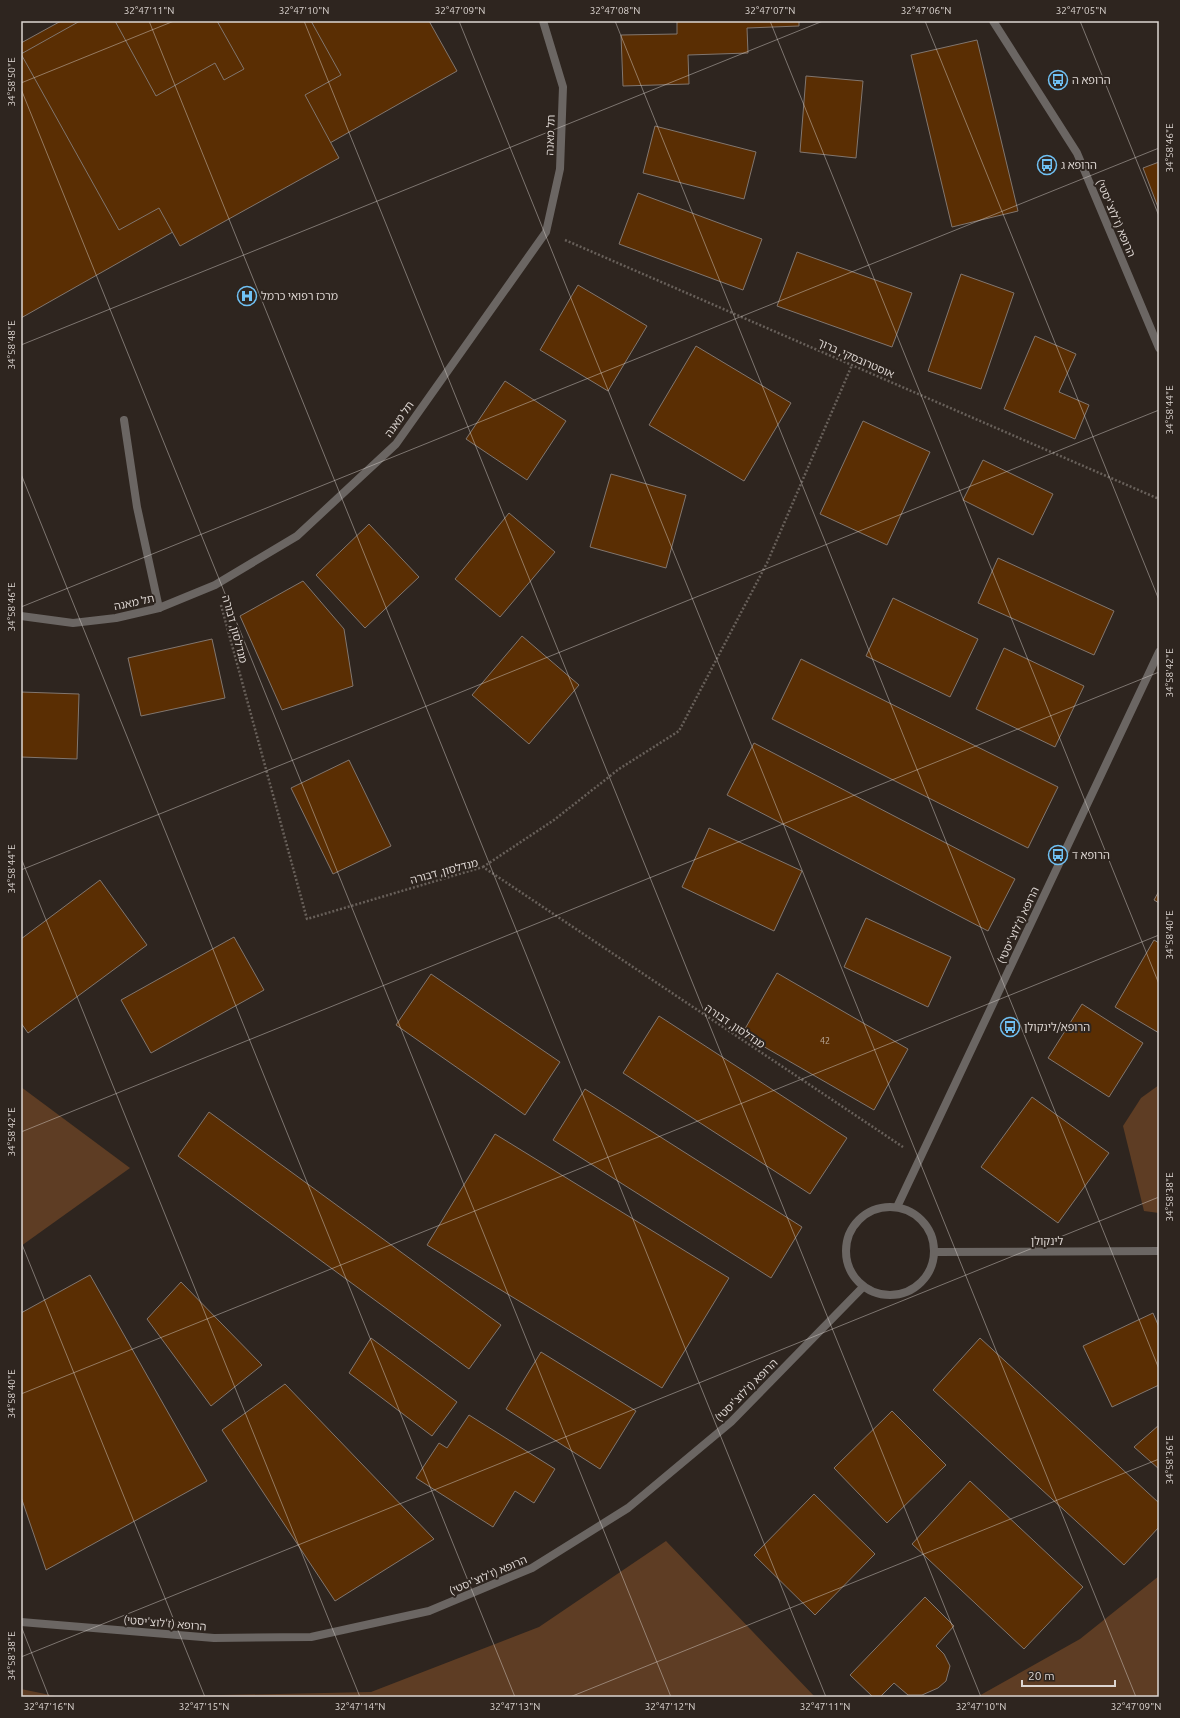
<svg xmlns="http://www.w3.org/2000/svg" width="1180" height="1718" font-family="Ubuntu,'Noto Sans Hebrew',sans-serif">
<rect width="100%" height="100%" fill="#2e251f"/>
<g fill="#5e3d24">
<path d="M1159,1085v128l-15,-2 -21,-85 18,-28z"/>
<path d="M21,1087l109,81 -109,78z"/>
<path d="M666,1541l149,156h-690l246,-5 168,-65z"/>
<path d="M1159,1576v121h-182l103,-58z"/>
<path d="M21,1689l39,8h-39z"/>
</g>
<g fill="#5a2e03" stroke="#81766f">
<path d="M61,21h368l28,50 -436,247v-275z"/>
<path d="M80,21h35l41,75 59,-33 9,17 20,-11 -27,-48h94l30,54 -36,20 34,63 -159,88 -21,-38 -40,22 -98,-176z"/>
<path d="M677,21h122v5l-52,2 1,25 -60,2 1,29 -66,2 -2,-51 56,-1z"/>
<path d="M977,40l41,171 -66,16 -41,-172z"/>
<path d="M806,76l57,5 -7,77 -56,-6z"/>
<path d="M655,126l101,26 -12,47 -101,-26z"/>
<path d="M1159,162v48l-16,-42z"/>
<path d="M638,193l124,46 -19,51 -124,-46z"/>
<path d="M797,252l115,41 -20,54 -115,-41z"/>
<path d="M961,274l53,19 -33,96 -53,-18z"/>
<path d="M578,285l69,41 -39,65 -68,-41z"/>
<path d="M1035,336l41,18 -17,38 30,13 -14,34 -71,-30z"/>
<path d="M696,346l95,57 -47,78 -95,-56z"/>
<path d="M505,381l61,40 -39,59 -61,-41z"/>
<path d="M863,421l67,31 -43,93 -67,-31z"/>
<path d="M983,460l70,34 -20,41 -70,-35z"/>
<path d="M611,474l75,21 -20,73 -76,-21z"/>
<path d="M509,513l46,39 -55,65 -45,-38z"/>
<path d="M369,524l50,53 -54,51 -49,-53z"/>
<path d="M998,558l116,53 -20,44 -116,-52z"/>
<path d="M303,581l41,48 9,57 -71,24 -42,-94z"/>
<path d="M893,598l85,41 -28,58 -84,-41z"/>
<path d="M522,636l57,49 -50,59 -57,-49z"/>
<path d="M212,639l13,59 -84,18 -13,-58z"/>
<path d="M1004,648l80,38 -29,61 -79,-38z"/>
<path d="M801,659l257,128 -30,61 -256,-129z"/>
<path d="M21,692l58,2 -2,65 -56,-2z"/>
<path d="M754,743l261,136 -27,52 -261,-136z"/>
<path d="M349,760l42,86 -58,28 -42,-86z"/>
<path d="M709,828l93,43 -28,60 -92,-44z"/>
<path d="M100,880l47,65 -119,88 -7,-10v-84z"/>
<path d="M1159,891v12l-5,-3z"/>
<path d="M866,918l85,39 -23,50 -84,-40z"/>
<path d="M234,937l30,53 -113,63 -30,-53z"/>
<path d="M1154,940l5,3v90l-44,-26z"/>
<path d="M777,973l131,76 -34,61 -132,-76z"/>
<path d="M431,974l129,88 -35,53 -129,-90z"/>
<path d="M1082,1004l61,39 -34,54 -61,-39z"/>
<path d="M659,1016l188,122 -37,56 -187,-121z"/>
<path d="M585,1089l217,138 -31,51 -218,-138z"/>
<path d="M1032,1097l77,56 -51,70 -77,-56z"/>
<path d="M209,1112l292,213 -32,44 -291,-213z"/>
<path d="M495,1134l234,144 -67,110 -235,-143z"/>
<path d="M90,1275l117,206 -161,89 -25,-73v-184z"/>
<path d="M181,1282l81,83 -51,41 -64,-87z"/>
<path d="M1153,1313l6,14v58l-47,22 -29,-61z"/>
<path d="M371,1338l86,64 -25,34 -83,-63z"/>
<path d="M980,1338l179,165v24l-35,38 -191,-175z"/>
<path d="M541,1352l95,59 -36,58 -94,-60z"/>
<path d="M285,1384l149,155 -99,62 -113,-171z"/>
<path d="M892,1411l54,54 -59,58 -53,-55z"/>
<path d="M469,1415l86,54 -21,34 -19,-12 -22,36 -77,-49 23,-35 8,5z"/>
<path d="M1159,1425v44l-25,-22z"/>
<path d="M970,1481l113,106 -59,62 -112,-105z"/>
<path d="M814,1494l61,60 -60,61 -61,-60z"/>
<path d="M925,1597l29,29 -18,20 8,8 6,12 -4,15 -8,7 -16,7h-14l-14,-12 -14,14h-7l-23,-22z"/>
</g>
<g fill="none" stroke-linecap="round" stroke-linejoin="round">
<g stroke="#68605a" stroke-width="2.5" stroke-dasharray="2 2" stroke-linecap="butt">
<path d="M565,240l594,259"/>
<path d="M221,605l86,314 176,-52 420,280"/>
<path d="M483,867l71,-47 65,-51 60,-38 88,-168 85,-198"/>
</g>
<path stroke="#6b6663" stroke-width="8" d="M124,420l13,87 22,101"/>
<g stroke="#6b6663" stroke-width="8">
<path d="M993,21l84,132 82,195"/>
<path d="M21,616l52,7 43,-5 43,-10 56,-23 82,-49 99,-92 150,-212 14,-63 3,-82 -20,-66"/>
<circle cx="890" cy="1251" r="44"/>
<path d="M897,1207l262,-555"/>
<path d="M935,1252l224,-1"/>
<path d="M21,1622l193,16 97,-1 118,-26 103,-43 96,-60 103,-86 132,-135"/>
</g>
</g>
<path fill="none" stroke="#ddd6d2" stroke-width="1" stroke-opacity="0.45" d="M149,21l677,1676M304,21l677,1676M459,21l677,1676M615,21l544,1348M770,21l389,963M925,21l234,579M1080,21l79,195M21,83l153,-62M21,89l650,1608M21,345l802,-324M21,474l494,1223M21,607l1138,-459M21,858l339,839M21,870l1138,-460M21,1132l1138,-460M21,1242l184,455M21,1394l1138,-459M21,1626l28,71M21,1657l1138,-460M570,1697l589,-238"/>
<defs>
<g id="bus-ring" transform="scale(1)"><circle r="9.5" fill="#2e251f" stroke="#70c1f4" stroke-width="1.5"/><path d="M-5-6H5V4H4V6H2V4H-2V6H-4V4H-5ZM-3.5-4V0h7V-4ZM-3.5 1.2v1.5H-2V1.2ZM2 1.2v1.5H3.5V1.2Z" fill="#70c1f4"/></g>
<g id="hospital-ring" transform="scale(1)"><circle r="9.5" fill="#2e251f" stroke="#70c1f4" stroke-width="1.5"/><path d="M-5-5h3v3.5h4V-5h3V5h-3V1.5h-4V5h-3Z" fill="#70c1f4"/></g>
</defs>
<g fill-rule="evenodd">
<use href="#bus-ring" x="1058" y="80"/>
<use href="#bus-ring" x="1047" y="165"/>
<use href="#hospital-ring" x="247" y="296"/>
<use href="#bus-ring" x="1058" y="855"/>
<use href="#bus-ring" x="1010" y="1027"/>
</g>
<g text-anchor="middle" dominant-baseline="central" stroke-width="4" stroke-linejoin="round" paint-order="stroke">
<g font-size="9" fill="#bcac9e">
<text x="825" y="1041">42</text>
</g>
<g font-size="11" fill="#ddd6d2" stroke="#2e251f" text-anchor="start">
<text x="1072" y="80">הרופא ה</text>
<text x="1061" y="165">הרופא ג</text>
<text x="261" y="296">מרכז רפואי כרמל</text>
<text x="1072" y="855">הרופא ד</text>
<text x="1024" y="1027">הרופא/לינקולן</text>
</g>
<g font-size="11" fill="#ddd6d2" stroke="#2e251f">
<text transform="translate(550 135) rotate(-88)">תל מאנה</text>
<text transform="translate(1116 218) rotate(67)">הרופא (ז'לוצ'יסטי)</text>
<text transform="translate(856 358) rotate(24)">אוסטרובסקי, ברוך</text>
<text transform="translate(399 419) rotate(-54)">תל מאנה</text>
<text transform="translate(134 602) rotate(-12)">תל מאנה</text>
<text transform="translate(235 629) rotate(75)">מנדלסון, דבורה</text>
<text transform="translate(444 871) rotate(-15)">מנדלסון, דבורה</text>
<text transform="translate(1018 925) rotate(-65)">הרופא (ז'לוצ'יסטי)</text>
<text transform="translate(735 1026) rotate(34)">מנדלסון, דבורה</text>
<text x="1047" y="1241">לינקולן</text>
<text transform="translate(746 1390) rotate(-45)">הרופא (ז'לוצ'יסטי)</text>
<text transform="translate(488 1575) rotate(-23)">הרופא (ז'לוצ'יסטי)</text>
<text transform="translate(165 1623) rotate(5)">הרופא (ז'לוצ'יסטי)</text>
</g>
</g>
<rect width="1180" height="1718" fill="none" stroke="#2e251f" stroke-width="44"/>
<path d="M1022 1680v6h93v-6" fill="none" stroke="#ddd6d2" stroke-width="2"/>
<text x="1028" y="1680" font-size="12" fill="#ddd6d2" stroke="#2e251f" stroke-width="3" paint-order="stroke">20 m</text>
<rect x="22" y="22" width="1136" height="1674" fill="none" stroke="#ddd6d2" stroke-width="1.5"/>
<g font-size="10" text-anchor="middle" fill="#ddd6d2">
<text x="149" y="14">32°47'11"N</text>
<text x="304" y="14">32°47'10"N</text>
<text x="460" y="14">32°47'09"N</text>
<text x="615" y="14">32°47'08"N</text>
<text x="770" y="14">32°47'07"N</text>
<text x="926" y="14">32°47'06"N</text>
<text x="1081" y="14">32°47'05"N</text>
<text transform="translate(11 82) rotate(-90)" y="4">34°58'50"E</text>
<text transform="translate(1169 148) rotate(-90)" y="4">34°58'46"E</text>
<text transform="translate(11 345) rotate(-90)" y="4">34°58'48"E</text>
<text transform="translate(1169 410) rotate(-90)" y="4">34°58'44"E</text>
<text transform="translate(11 607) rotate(-90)" y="4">34°58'46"E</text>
<text transform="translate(1169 673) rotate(-90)" y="4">34°58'42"E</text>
<text transform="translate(11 869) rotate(-90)" y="4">34°58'44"E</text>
<text transform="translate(1169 935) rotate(-90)" y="4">34°58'40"E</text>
<text transform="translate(11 1132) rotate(-90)" y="4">34°58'42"E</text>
<text transform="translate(1169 1197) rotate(-90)" y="4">34°58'38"E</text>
<text transform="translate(11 1394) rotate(-90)" y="4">34°58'40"E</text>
<text transform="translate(1169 1460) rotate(-90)" y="4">34°58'36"E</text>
<text transform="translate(11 1656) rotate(-90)" y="4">34°58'38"E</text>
<text x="49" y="1710">32°47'16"N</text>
<text x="204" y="1710">32°47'15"N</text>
<text x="360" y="1710">32°47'14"N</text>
<text x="515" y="1710">32°47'13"N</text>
<text x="670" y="1710">32°47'12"N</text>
<text x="825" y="1710">32°47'11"N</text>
<text x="981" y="1710">32°47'10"N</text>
<text x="1136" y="1710">32°47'09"N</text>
</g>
</svg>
